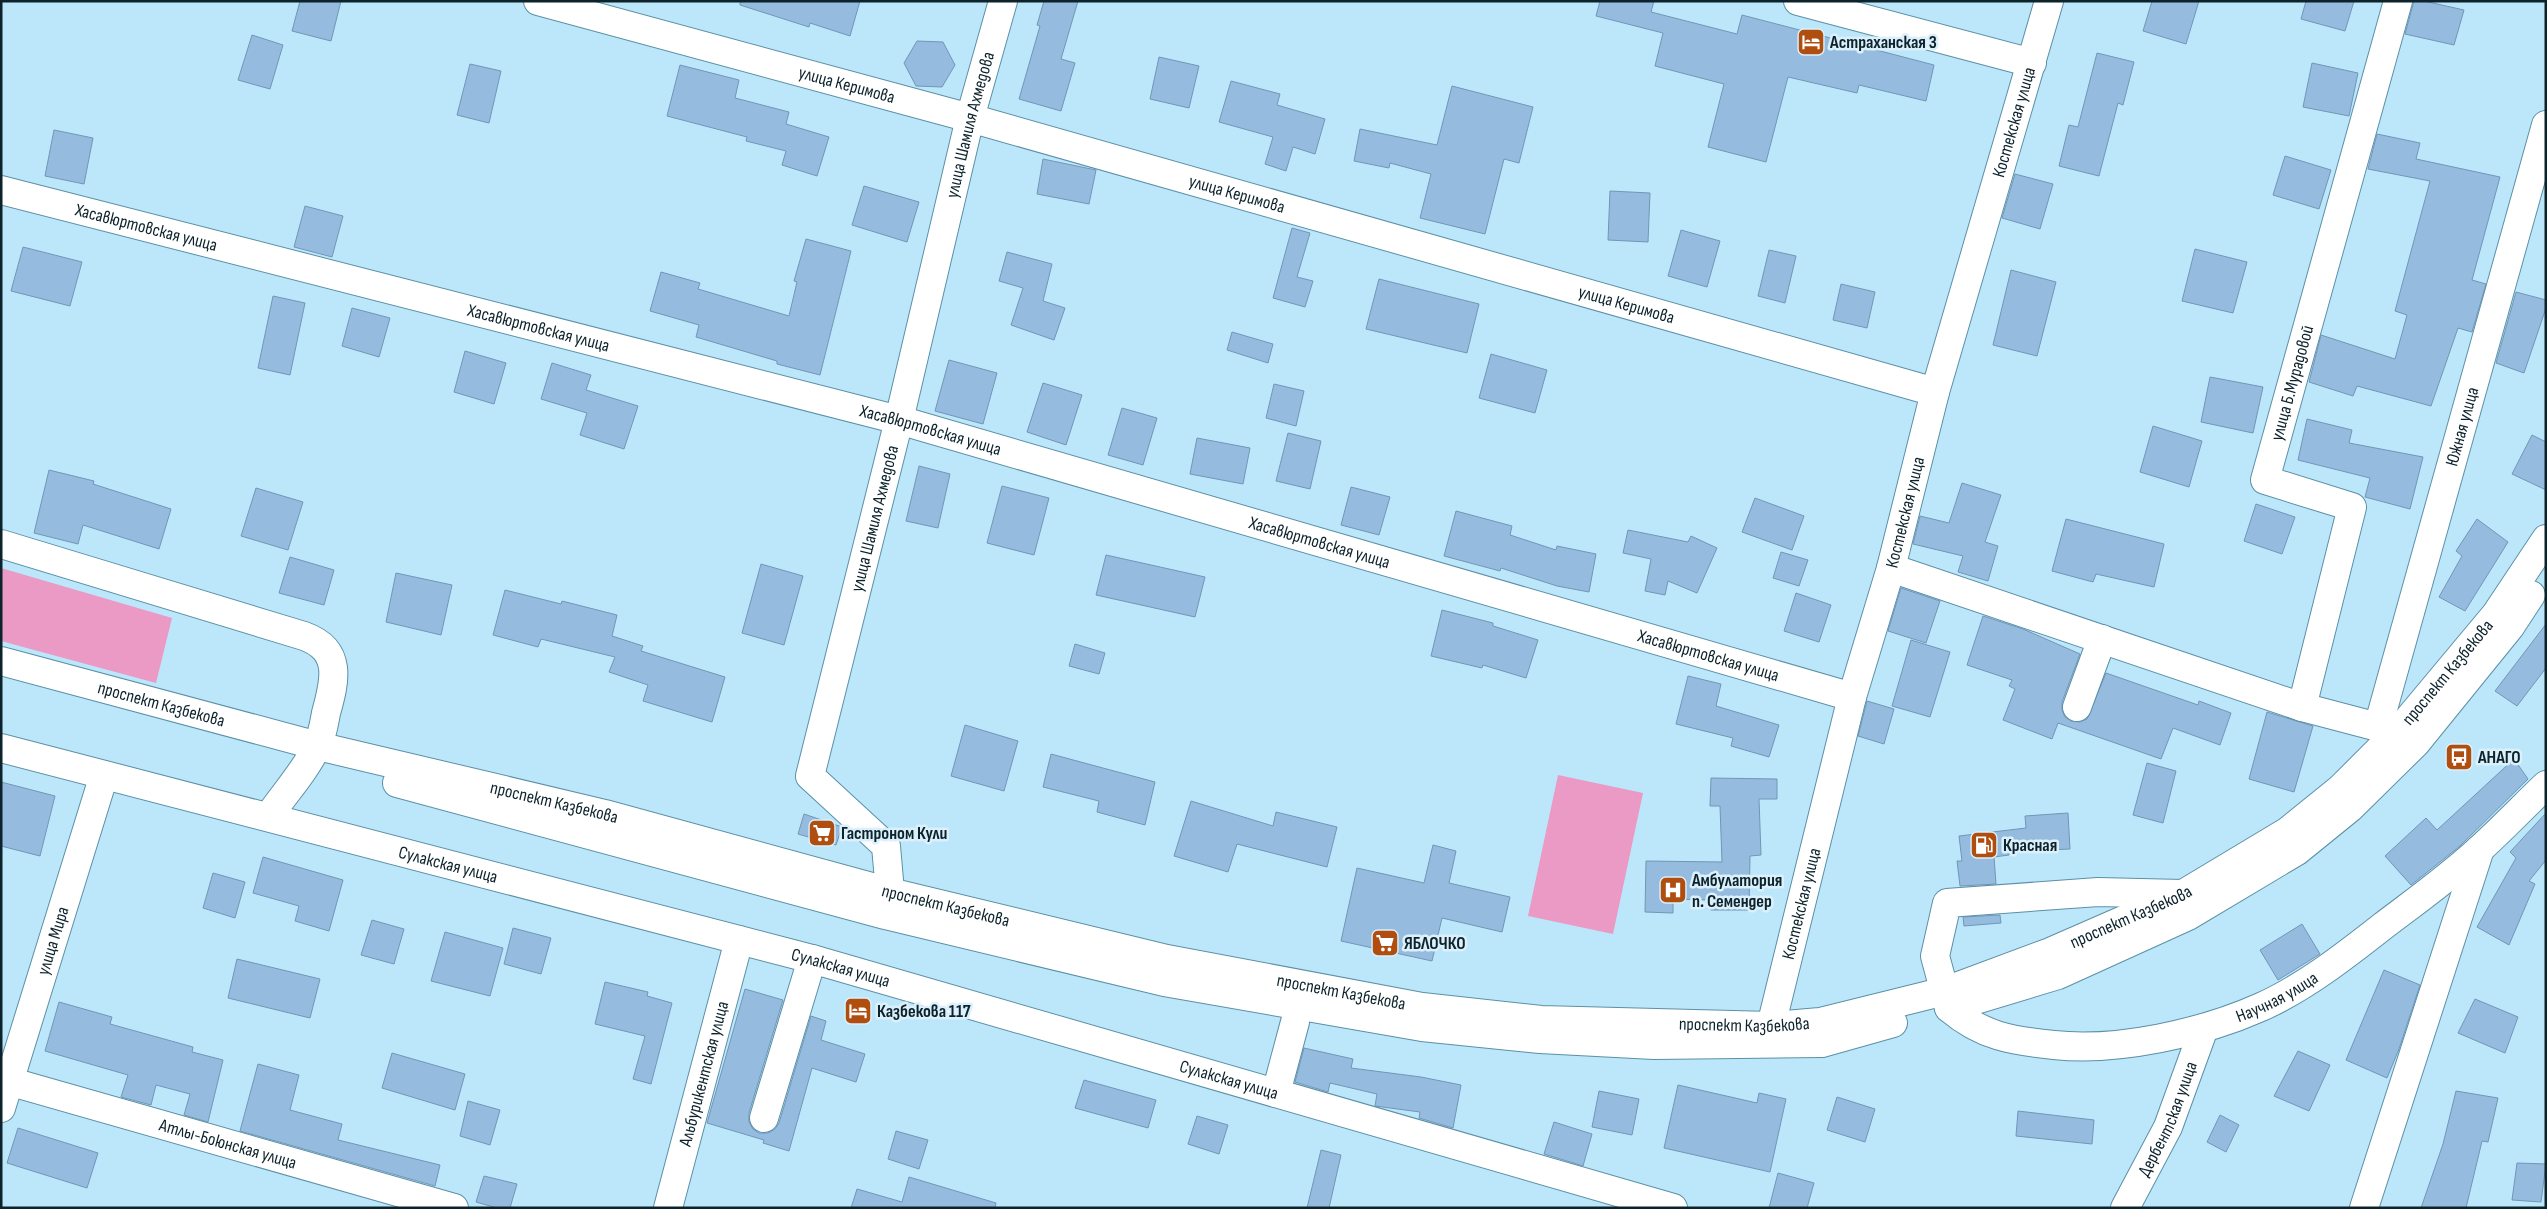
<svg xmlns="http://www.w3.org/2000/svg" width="2547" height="1209" font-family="'Sofia Sans Condensed',sans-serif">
<rect width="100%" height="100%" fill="#bce7fa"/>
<g fill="#eb99c5">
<path d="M1,568l171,50 -16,65 -155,-42z"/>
<path d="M1558,775l85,18 -30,141 -85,-18z"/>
</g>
<g fill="#95bbde" stroke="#7196b8">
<path d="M300,1h41l-10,40 -39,-10z"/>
<path d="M740,1h120l-10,35 -40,-13 -1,4 -69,-22z"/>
<path d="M1044,1h34l-17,58 14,4 -14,48 -42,-12 21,-73 -3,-1z"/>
<path d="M1600,1h54l-3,11 86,22 5,-19 192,50 -8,36 -67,-16 -2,8 -69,-16 -22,85 -58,-15 16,-63 -69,-18 8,-33 -67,-17z"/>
<path d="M2152,1h47l-13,43 -43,-13z"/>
<path d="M2306,1h48l-9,30 -44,-12z"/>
<path d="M2414,1h10l40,9 -10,35 -49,-11z"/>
<path d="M252,35l31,10 -13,44 -32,-9z"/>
<path d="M917,41l26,1 12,23 -13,22 -26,-1 -12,-23z"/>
<path d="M2097,53l37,9 -11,43 -5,-2 -19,73 -40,-10 10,-41 9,2z"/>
<path d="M1159,57l40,9 -10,42 -39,-9z"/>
<path d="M2312,63l46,10 -9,43 -46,-9z"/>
<path d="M470,64l31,7 -12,52 -32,-8z"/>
<path d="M680,65l59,15 -4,18 54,14 -3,12 43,13 -12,39 -35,-11 4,-14 -40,-10 1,-4 -80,-21z"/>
<path d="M1231,81l49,13 -3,11 48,14 -10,35 -22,-7 -7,24 -21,-7 8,-27 -54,-15z"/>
<path d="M1452,86l81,21 -14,56 -15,-4 -19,75 -65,-16 11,-44 -41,-11 -1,5 -35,-7 6,-32 77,16z"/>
<path d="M54,130l39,8 -9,46 -39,-8z"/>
<path d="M2377,134l43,9 -4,16 84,18 -28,103 14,4 -14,48 -14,-4 -27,78 -74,-20 -4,10 -44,-14 12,-47 74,24 12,-44 -12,-4 35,-130 -62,-12z"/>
<path d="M2285,156l46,14 -12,39 -46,-14z"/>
<path d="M1043,159l53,11 -7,34 -52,-10z"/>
<path d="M2015,174l38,10 -13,45 -38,-11z"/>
<path d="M864,186l55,16 -12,40 -55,-17z"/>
<path d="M1610,191l40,2 -2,49 -40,-2z"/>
<path d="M305,206l38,10 -11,41 -38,-10z"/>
<path d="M1292,228l18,5 -13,44 16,4 -8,26 -32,-9z"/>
<path d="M1681,230l39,11 -13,46 -39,-11z"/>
<path d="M806,239l45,12 -31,124 -43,-11v-3l-81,-24 3,-12 -49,-14 11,-39 39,11 -2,6 91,27 8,-34 -3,-1z"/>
<path d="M23,247l59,15 -12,44 -59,-15z"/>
<path d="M2195,249l52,13 -14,51 -51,-12z"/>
<path d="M1769,250l27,6 -11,47 -27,-7z"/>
<path d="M1007,252l45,12 -9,37 22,7 -11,32 -43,-15 12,-37 -24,-7z"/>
<path d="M2011,270l45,12 -19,74 -44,-11z"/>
<path d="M1379,279l100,25 -12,49 -101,-24z"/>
<path d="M1841,284l34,8 -8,36 -34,-8z"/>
<path d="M2516,292l30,8v8l-22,65 -28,-10z"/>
<path d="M273,296l32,7 -15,72 -32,-7z"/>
<path d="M352,308l38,10 -11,39 -37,-11z"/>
<path d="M1232,332l41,12 -5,19 -41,-13z"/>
<path d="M465,351l41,12 -12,41 -40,-12z"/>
<path d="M1491,354l56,16 -12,43 -56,-15z"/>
<path d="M949,360l48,13 -14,51 -48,-13z"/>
<path d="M552,363l39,12 -5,15 52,16 -14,43 -44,-14 7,-22 -46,-14z"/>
<path d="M2210,377l53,10 -10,46 -52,-11z"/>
<path d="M1043,383l39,12 -16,50 -39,-13z"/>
<path d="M1274,384l30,7 -8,35 -30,-8z"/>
<path d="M1122,408l35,10 -14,47 -35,-10z"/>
<path d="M2307,419l45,11 -3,13 74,14 -13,52 -45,-12 5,-19 -72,-18z"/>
<path d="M2153,426l49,15 -13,46 -49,-15z"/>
<path d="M1288,433l33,8 -11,48 -34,-8z"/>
<path d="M2532,435l14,7v48l-34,-16z"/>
<path d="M1197,438l53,10 -7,36 -53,-10z"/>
<path d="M919,466l31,8 -12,54 -32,-7z"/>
<path d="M49,470l45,11 -1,3 78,25 -12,40 -76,-24 -5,19 -44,-11z"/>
<path d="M1962,483l39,12 -16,47 13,4 -10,35 -30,-9 5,-16 -50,-12 7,-28 29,7z"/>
<path d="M1002,486l47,12 -15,57 -47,-12z"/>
<path d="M1351,487l39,10 -11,38 -38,-10z"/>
<path d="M256,488l47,14 -15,48 -47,-14z"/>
<path d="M1755,498l49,18 -12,34 -50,-18z"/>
<path d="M2256,504l39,13 -13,37 -38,-13z"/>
<path d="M1456,511l56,15 -2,9 46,15 1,-4 39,8 -7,38 -32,-6 -56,-18 -1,3 -56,-15z"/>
<path d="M2066,519l98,25 -10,43 -58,-13 -3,8 -41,-11z"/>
<path d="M2477,519l31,23 -43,69 -26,-14 23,-41 -6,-5z"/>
<path d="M1628,530l60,12 3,-6 26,12 -20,45 -29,-12 -3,14 -20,-4 6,-32 -28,-6z"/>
<path d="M1781,552l27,8 -9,26 -26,-8z"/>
<path d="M1106,555l99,22 -10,40 -99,-22z"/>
<path d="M290,557l44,13 -10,35 -45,-12z"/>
<path d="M761,564l42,12 -19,69 -42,-12z"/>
<path d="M396,573l56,12 -11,50 -55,-13z"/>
<path d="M1901,588l39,13 -14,42 -38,-12z"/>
<path d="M505,590l56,14 1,-3 55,14 -5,21 31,10 -2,5 84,26 -13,45 -69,-21 5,-16 -39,-13 6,-15 -74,-18 -3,8 -45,-12z"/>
<path d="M1796,593l35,12 -12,37 -35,-11z"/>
<path d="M1442,610l51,13v3l45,14 -12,38 -43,-13 -1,3 -51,-12z"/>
<path d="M1983,616l40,13 57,25 -18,48v8l3,7 6,4 9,1 7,-3 19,-46 92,32 1,-4 32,12 -11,32 -47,-17 -12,31 -103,-36 -6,16 -49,-19 12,-31 -6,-3 3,-6 -45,-15z"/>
<path d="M2546,624v44l-29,38 -22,-15z"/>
<path d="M1911,640l39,12 -20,65 -38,-11z"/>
<path d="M1075,644l30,9 -6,21 -30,-8z"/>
<path d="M1688,676l33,8 -5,22 63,19 -10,32 -38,-11 2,-8 -57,-14z"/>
<path d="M1867,701l27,8 -10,35 -26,-8z"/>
<path d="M2267,712l46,14 -19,66 -45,-13z"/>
<path d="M965,725l53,16 -14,50 -53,-15z"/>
<path d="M1051,754l104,28 -10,43 -48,-13 2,-11 -56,-14z"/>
<path d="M2514,759l14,20 -68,67 -49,39 -26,-29 41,-38 11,12z"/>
<path d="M2147,763l29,8 -13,52 -30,-8z"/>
<path d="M1711,778l66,1v20h-18l2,56 -11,1 -1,54h-38l1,-10 -39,-1v14l-28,-1 1,-51 76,1 -2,-56h-10z"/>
<path d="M1,782l54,14 -15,60 -39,-10z"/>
<path d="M1191,801l82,25 3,-14 61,15 -10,40 -90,-23 -9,28 -54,-16z"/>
<path d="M2068,813l2,36 -61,3v3l-15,2 2,27 -36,2 -3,-25h5l-3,-25 67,-8 -1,-12z"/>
<path d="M2546,813v47l-17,21 6,3 -26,61 -32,-18 39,-69 -6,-6z"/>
<path d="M804,814l38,13 -6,18 -38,-11z"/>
<path d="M1433,845l23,6 -7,32 61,14 -8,35 -60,-14 -10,43 -91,-20 16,-73 67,15z"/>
<path d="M263,857l80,23 -14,51 -34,-10 4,-15 -46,-13z"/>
<path d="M213,873l32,9 -10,36 -32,-10z"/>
<path d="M2000,915l1,8 -37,3 -1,-9z"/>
<path d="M372,920l32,9 -10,35 -33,-9z"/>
<path d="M2302,924l18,30 -42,26 -18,-30z"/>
<path d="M513,928l38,10 -10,36 -37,-10z"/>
<path d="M445,932l58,16 -13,48 -59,-15z"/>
<path d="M237,959l83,20 -10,39 -82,-20z"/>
<path d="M2384,970l36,15 -21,64 -12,29 -41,-18z"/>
<path d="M605,982l43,10 -1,4 25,7 -21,81 -18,-5 12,-43 -50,-12z"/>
<path d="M745,989l38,11 -34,113v9l4,7 6,4h9l7,-4 4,-6 32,-107 15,5 -5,19 44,14 -9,28 -44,-14 -23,83 -26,-8 1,-3 -57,-17z"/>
<path d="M2475,999l43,18 -13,36 -47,-20z"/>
<path d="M59,1002l53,15 -2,7 83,23 -1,5 31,8 -15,62 -24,-7 6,-21 -34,-9 -5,20 -30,-8 7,-22 -83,-24z"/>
<path d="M1304,1048l49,11 -2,9 70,9 40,8 -8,43 -34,-10 1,-6 -45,-6 2,-12 -47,-11 -2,9 -33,-10z"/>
<path d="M2298,1051l32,14 -21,46 -35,-15z"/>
<path d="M392,1053l73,21 -10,36 -73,-22z"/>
<path d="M258,1064l41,11 -9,35 52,14 -4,16 102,25 -5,21 -195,-55z"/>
<path d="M1084,1080l72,20 -8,28 -73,-20z"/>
<path d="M1678,1085l79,18 2,-10 27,6 -16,73 -106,-24z"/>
<path d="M1599,1091l40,8 -7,36 -40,-8z"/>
<path d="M2456,1091l42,7 -10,44 -6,-1 -16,67h-45l22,-64z"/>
<path d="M1837,1097l38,12 -10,33 -38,-12z"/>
<path d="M468,1101l32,9 -10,35 -30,-9z"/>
<path d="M2018,1111l76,9 -2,24 -76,-8z"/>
<path d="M2220,1115l19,10 -13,27 -19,-10z"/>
<path d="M1197,1116l31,9 -9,29 -31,-10z"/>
<path d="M1554,1122l38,12 -9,32 -39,-12z"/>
<path d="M18,1128l80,25 -11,35 -80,-25z"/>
<path d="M896,1131l32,9 -9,29 -31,-10z"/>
<path d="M1321,1150l20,5 -12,53h-22z"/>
<path d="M2517,1163l29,1 -5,38 -29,-2z"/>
<path d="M1778,1173l36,10 -7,25h-38z"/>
<path d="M484,1176l33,8 -7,24h-13l-21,-6z"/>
<path d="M909,1177l87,26 -1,5h-144l6,-19 45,13z"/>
</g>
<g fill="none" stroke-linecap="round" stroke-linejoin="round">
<g stroke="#5b90a6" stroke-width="30">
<g id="minor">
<path id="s1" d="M538,1l432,117 965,274"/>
<path d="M1798,1l234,62"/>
<path id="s2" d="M1,190l898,230 953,277"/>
<path d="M1,544l303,92c39,14 31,45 22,77 -2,11 -4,24 -9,33 -11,24 -33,48 -48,70"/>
<path d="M1891,568l411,139 76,20 18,2"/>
<path d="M2077,707l25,-68"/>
<path id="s3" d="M2302,707l50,-200 -87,-27 133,-479"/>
<path id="s4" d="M2378,727l168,-602"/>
<path id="s5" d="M1,748l811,211 861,249"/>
<path id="s6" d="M890,892l-4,-46 -76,-70 89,-356 71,-302 33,-117"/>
<path id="s7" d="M2183,894l-85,-2 -151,11 -12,53 14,52c33,28 63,33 105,37 63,7 149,-12 207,-38 43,-19 85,-52 122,-81 33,-25 68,-50 98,-78 22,-20 43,-42 65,-63"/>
<path id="s8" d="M1771,1026l81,-329 39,-129 44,-176 114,-391"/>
<path id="s9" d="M1,1079l453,129"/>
<path d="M1276,1093l19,-71"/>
<path id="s10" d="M1,1108l103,-333"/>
<path d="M764,1118l48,-159"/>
<path id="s11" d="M668,1208l71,-268"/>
<path id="s12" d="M2125,1208l43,-81 36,-99"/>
<path d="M2364,1208l116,-359"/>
</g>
</g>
<g stroke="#5b90a6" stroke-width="30">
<g id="highway">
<path id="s13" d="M1,661l317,85 287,68 285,78 277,67 255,48 119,13 230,6 49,-4 125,-31 105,-39 133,-58 105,-63 52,-42 60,-60 96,-115 50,-75"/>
<path d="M397,783l488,132 279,67 258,45 118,12 114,6 168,-2 71,-20"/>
<path d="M1949,1008l109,-33 130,-59 109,-65 53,-43 66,-65 94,-116 21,-32"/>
</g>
</g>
<use href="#minor" stroke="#fff" stroke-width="28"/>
<use href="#highway" stroke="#fff" stroke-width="28"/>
</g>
<defs>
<g id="hotel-square" transform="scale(1.4375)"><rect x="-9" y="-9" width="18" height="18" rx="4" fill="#b04e10" stroke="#dbf0fa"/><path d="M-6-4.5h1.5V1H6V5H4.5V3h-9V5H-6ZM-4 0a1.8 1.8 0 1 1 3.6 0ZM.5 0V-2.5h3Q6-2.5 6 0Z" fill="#fff"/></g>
<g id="bus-square" transform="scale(1.4375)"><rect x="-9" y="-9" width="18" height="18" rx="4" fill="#b04e10" stroke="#dbf0fa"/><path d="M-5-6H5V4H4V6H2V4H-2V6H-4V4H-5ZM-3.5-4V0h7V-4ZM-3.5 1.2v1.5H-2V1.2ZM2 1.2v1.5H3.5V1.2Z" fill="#fff"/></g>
<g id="supermarket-square" transform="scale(1.4375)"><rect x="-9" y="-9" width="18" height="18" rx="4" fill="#b04e10" stroke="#dbf0fa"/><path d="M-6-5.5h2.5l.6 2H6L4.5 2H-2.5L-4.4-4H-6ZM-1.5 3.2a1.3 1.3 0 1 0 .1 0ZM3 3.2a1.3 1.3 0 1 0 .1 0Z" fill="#fff"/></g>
<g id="fuel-square" transform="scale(1.4375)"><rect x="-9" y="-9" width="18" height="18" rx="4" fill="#b04e10" stroke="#dbf0fa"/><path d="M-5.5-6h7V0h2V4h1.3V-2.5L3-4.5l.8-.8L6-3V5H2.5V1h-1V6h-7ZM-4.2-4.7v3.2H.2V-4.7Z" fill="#fff"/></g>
<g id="hospital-square" transform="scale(1.4375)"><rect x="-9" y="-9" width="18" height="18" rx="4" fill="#b04e10" stroke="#dbf0fa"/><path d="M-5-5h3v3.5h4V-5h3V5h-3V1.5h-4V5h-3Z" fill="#fff"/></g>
</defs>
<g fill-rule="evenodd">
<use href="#hotel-square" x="1811" y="42"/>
<use href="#bus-square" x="2459" y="757"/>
<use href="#supermarket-square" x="822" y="833"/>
<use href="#fuel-square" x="1984" y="845"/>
<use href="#hospital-square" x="1673" y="890"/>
<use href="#supermarket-square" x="1385" y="943"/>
<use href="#hotel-square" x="858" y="1011"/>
</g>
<g text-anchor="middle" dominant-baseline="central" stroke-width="5" stroke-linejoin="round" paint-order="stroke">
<g font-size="18" font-weight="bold" fill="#0d232c" stroke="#dbf0fa" text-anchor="start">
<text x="1830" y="42">Астраханская 3</text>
<text x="2478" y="757">АНАГО</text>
<text x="841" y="833">Гастроном Кули</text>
<text x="2003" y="845">Красная</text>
<text x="1692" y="880">Амбулатория<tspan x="1692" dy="21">п. Семендер</tspan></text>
<text x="1404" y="943">ЯБЛОЧКО</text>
<text x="877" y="1011">Казбекова 117</text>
</g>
<g font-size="18" fill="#0d232c" stroke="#dbf0fa">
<text stroke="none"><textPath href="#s1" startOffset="320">улица Керимова</textPath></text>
<text stroke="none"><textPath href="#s8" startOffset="936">Костекская улица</textPath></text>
<text stroke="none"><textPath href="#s6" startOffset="820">улица Шамиля Ахмедова</textPath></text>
<text stroke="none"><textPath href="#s1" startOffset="725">улица Керимова</textPath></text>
<text stroke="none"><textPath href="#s2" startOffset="150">Хасавюртовская улица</textPath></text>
<text stroke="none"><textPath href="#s1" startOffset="1130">улица Керимова</textPath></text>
<text stroke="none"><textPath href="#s2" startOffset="555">Хасавюртовская улица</textPath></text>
<text stroke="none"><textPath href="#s3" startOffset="398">улица Б.Мурадовой</textPath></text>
<text stroke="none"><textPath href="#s4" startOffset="312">Южная улица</textPath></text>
<text stroke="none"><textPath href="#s2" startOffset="960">Хасавюртовская улица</textPath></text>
<text stroke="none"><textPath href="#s8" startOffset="531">Костекская улица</textPath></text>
<text stroke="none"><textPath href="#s6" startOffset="415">улица Шамиля Ахмедова</textPath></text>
<text stroke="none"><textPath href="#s2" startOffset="1365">Хасавюртовская улица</textPath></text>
<text stroke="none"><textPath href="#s2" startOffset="1770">Хасавюртовская улица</textPath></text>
<text stroke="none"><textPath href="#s13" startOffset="2596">проспект Казбекова</textPath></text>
<text stroke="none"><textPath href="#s13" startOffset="166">проспект Казбекова</textPath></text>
<text stroke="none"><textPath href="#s13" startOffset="571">проспект Казбекова</textPath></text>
<text stroke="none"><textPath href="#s5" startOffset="462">Сулакская улица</textPath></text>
<text stroke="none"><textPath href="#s8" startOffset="126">Костекская улица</textPath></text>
<text stroke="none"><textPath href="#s13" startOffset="976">проспект Казбекова</textPath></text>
<text stroke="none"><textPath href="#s13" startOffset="2191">проспект Казбекова</textPath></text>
<text stroke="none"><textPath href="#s10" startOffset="175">улица Мира</textPath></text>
<text stroke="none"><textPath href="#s5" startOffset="868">Сулакская улица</textPath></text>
<text stroke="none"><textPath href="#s13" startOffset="1381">проспект Казбекова</textPath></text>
<text stroke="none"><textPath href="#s7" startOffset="689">Научная улица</textPath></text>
<text stroke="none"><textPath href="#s13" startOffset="1786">проспект Казбекова</textPath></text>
<text stroke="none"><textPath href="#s11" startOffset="139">Альбурикентская улица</textPath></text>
<text stroke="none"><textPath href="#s5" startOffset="1272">Сулакская улица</textPath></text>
<text stroke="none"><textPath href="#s12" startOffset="99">Дербентская улица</textPath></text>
<text stroke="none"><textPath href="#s9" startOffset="236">Атлы-Боюнская улица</textPath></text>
</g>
</g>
<rect width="2547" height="1209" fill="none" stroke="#0d232c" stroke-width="5"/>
</svg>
